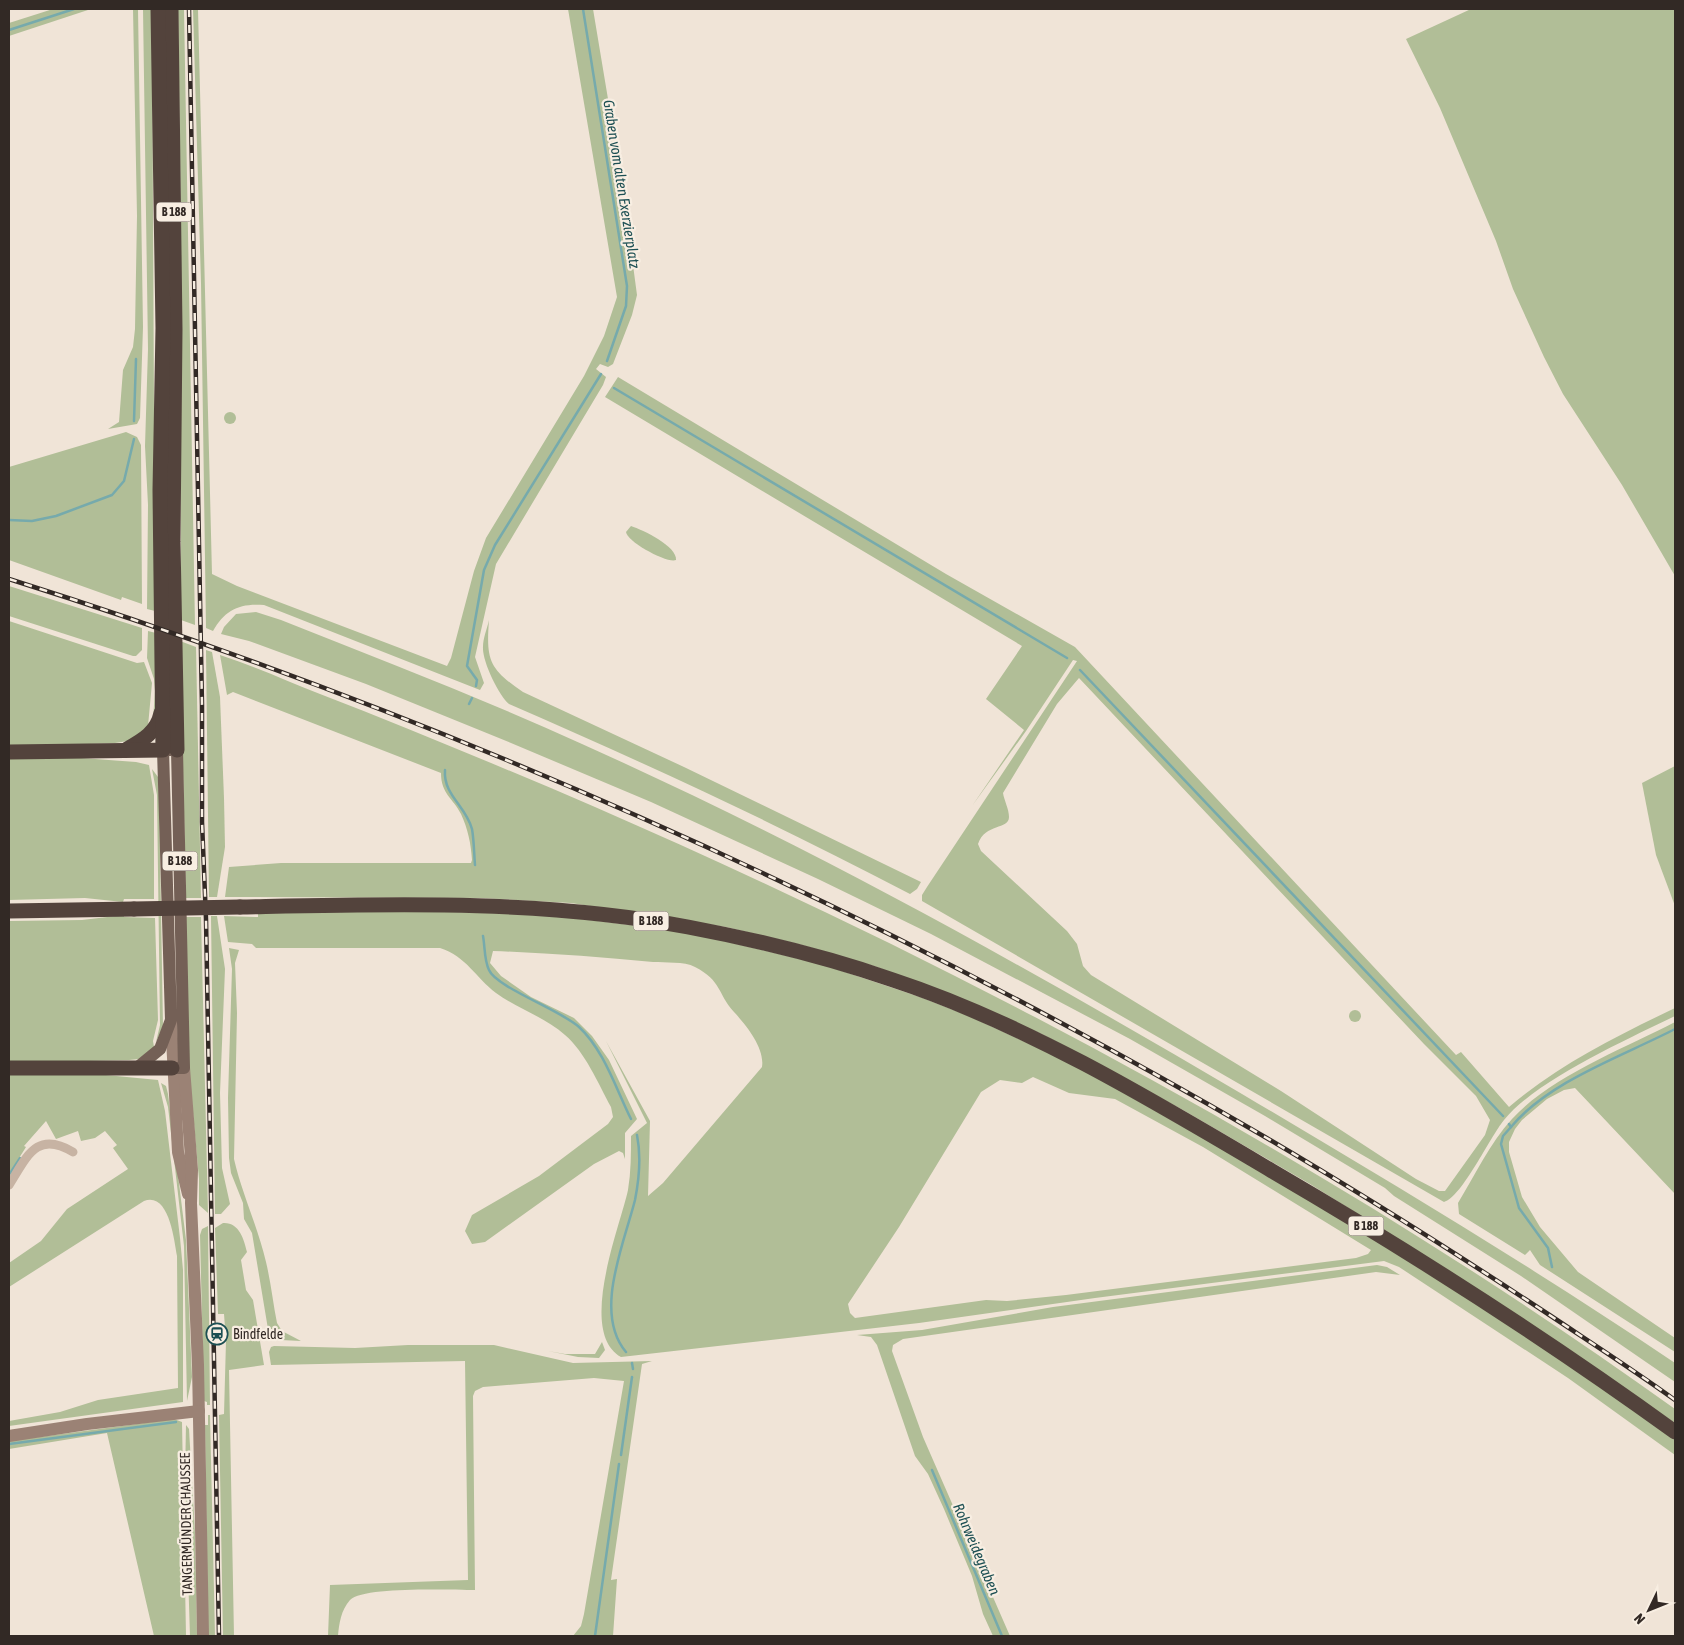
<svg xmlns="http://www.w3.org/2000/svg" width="1684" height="1645" font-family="'Asap Condensed',sans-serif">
<rect width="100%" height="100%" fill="#f0e4d7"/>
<g fill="#b1be97" fill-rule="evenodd">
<path d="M53,9h38l-82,27v-13z"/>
<path d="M133,9h5l5,318 -3,91 -3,6 -29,5 11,-7 4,-52 10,-23 2,-18 2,-113z"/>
<path d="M143,9h9l3,602 -8,-2 1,-104 -3,-59 3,-97z"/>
<path d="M178,9h6l11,616 -14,-5v-399z"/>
<path d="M193,9h5l14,565 25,12 210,80 4,-8 23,-87 12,-33 98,-162 20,-40 13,-39 -49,-288h25l29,174 15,112 -5,20 -19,49 -5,3 -8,-3 -4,5 10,8 -3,8 -107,179 -21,93 9,26 -4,7 -216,-85c-25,-2 -39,5 -51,26l-7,-3 -5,-345z"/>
<path d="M1471,9h204v567l-53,-91 -59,-91 -19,-37 -31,-68 -17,-48 -56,-133 -34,-69z"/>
<path d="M618,377l328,197 129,73 381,408 5,-3 48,55c49,-42 108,-71 166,-99v8c-47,23 -139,64 -171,104 -14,17 -42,77 -60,82l-522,-301v-6l5,-8 150,-226 -4,-1 -47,71 -54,75 52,-76 -38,-31 36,-53 -417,-249zM1079,678l345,366 52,52 14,24 -5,15 -40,56h-6l-23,-12 -135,-88 -190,-116 -8,-9 -6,-22 -10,-13 -86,-80 -3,-7c7,-21 31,-14 31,-27 0,-8 -5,-17 -6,-24l54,-89z"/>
<circle cx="230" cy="418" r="6"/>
<path d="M126,432l11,5 4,8 1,159 -20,-7 -1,3 -112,-40v-93z"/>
<path d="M631,526c12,4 46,20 45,34 -8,4 -49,-18 -50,-28z"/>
<path d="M9,586l133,42v22l-6,6h-3l-124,-40z"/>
<path d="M256,612l25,8c101,40 202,79 301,124 228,102 446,224 660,350 147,87 292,174 433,269v19l-154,-106 -127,-80 -9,-8 -120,-72 -135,-77 -199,-105 -113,-55 -167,-77 -140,-59 -145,-59 -117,-43 -28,-7 3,-7 12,-13z"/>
<path d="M489,620c-3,40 0,49 34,72l161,75 237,115 -4,7 -7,5c-131,-69 -265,-131 -401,-190 -10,-8 -27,-43 -26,-57 0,-9 4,-18 6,-27z"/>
<path d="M9,621l128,42 7,-1 8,21 -4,43 -14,14 -19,3 -106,4z"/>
<path d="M148,631l8,2 1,74 -4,13 2,-29 -1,-12 -7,-21z"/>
<path d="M180,641l16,6 5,251h-15z"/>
<path d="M206,650l6,2 8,45 4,101 1,49 -8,50h-8z"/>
<path d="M220,655c34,11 67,26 100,39 93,36 184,74 275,113 379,165 744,361 1080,602v14l-237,-159 -128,-80 -127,-74 -141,-76 -165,-67 -75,-22 -76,-18 -155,-24 -90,-5 -256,-1 4,-30 52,-4h190l1,-3c-1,-16 -4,-31 -11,-46 -8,-16 -20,-20 -20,-41l-208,-81 -6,3z"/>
<path d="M68,757l68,5 13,3 5,30v104h-30l-1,3 -38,-4 -76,2v-142z"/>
<path d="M1675,766v140l-19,-51 -14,-72z"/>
<path d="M152,769l6,8 1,19 4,230 -7,16 4,-17 -3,-230z"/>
<path d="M391,910l150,4 145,18 135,32 99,33 49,19 106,49 237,135 246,156 117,82v17l-107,-77 -169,-111 -15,-6 -289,37 -176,25 -298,34c-44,-25 -1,-130 7,-167 3,-18 3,-36 3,-54l16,-13 -41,-82 44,80 -2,75 15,-13 99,-116c3,-19 -16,-42 -28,-55 -17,-19 -12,-31 -39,-45 -11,-6 -30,-4 -42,-5 -53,-5 -106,-9 -160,-11l-3,12 11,13 30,21 43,21 18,18 17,24 28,59 -12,14v26l-2,-6 -4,-2 -25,13 -109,78 -13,2 -7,-13 7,-16 67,-39 69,-52 5,-7 -2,-10c-13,-24 -26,-55 -46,-72 -20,-18 -47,-26 -69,-42 -21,-16 -29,-36 -56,-45h-184l-4,-4 -24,-2 -4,-26 34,1v-4zM1033,1077l36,16 46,6 88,48 168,103 -3,4 -12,4 -290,37 -59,6 -21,-1 -131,18 -5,-5 -2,-9 51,-77 82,-135 19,-12 22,3z"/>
<path d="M124,915v2l31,1 3,102 -5,21 1,6 -15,12 -10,1 -120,3v-142l73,-1z"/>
<path d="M211,916h6l8,53 -5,124 2,75 8,36 -9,10h-6z"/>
<path d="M185,917h16l7,296 -9,-8v-26l-10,-110z"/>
<path d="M229,948l10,2 -4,13 2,50 -3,146c8,35 24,68 32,103 5,21 7,41 11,61l5,8 19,10 -20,-1 -12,-5 -17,-102 -8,-14 -1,-16 -12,-30 -2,-15 -1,-60 4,-129z"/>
<circle cx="1355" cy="1016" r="6"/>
<path d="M1675,1022v172l-100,-106 -11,2 -17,9 -25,21 -7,9 -6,13v10l13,45 18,30 38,45 97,66v14l-135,-87 -10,-15 -5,5 -66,-41 -1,-11c17,-28 32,-60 54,-84 38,-42 113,-71 163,-97z"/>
<path d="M85,1073l73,7 7,31 15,127 3,32v132l-174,24v-5l51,-9 38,-12 80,-12 -1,-132c-3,-17 -8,-64 -33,-55l-135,86v-24l32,-22 26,-32 61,-40 -15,-21 4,-3 -12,-14 -10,7 -14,3 -3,-10 -22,8 -10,-18 -22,25 2,1 -17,27v-100z"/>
<path d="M161,1083l5,3 2,8 18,146 6,137 -5,24 -3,-155 -16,-139z"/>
<path d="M223,1223c16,-1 21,16 24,29l-6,8 5,30 7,10 11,65 -35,5 5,266h-11l-4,-221 5,-1 2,-73 -2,-27h-6l-3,-86z"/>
<path d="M208,1226l2,179h-3v-3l-3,-1 -4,-166 2,-6z"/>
<path d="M1377,1265l10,2 13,8 -24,-3 -473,67 -10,6 -1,6 31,86 87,199h-17l-10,-22 -11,-38 -28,-67 -16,-35 -13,-18 -38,-111 -6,-8 -14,-2 65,-5 131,-23z"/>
<path d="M602,1342l3,8 -6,8 -21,-1 -30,-6 17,3h30z"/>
<path d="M408,1345h86l79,18 79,-2 -10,3 -31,216 6,-1 -4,57h-40l8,-10 3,-12 40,-233 -30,-3 -111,9 -8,4 -2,5 2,194c-23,0 -112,-4 -125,10 -9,10 -11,24 -12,36h-10l2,-51 138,-5 -3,-219 -194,4 -2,-13 2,-5 3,-1 81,2z"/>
<path d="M208,1415h2l5,221h-7l-3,-211h3z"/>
<path d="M174,1419l8,3 4,214h-32l-47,-203 -98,16v-8z"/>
<path d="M186,1425l3,4 6,104 2,103h-7l-5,-161z"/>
</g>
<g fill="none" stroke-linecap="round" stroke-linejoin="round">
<g stroke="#76aaac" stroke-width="2.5">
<path d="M583,9l44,277 -1,20 -19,55"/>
<path d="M9,30l65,-21"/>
<path d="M614,388l453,270"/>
<path d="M134,421l2,-62"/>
<path d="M9,520l23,1 24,-5 56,-21 12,-14 10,-42"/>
<path d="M1080,670l423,446"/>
<path d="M476,686l1,-6 -10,-14 17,-96 11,-25 106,-171"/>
<path d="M469,704l3,-6"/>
<path d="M445,770c-2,25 21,36 27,59 2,11 2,24 3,36"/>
<path d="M483,936c2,10 1,24 6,34 7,17 73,41 90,57 25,23 37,62 52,92"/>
<path d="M1509,1124l2,3 -8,9 -2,8 18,64 29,40 4,19"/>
<path d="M1511,1127c38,-46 112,-71 164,-98"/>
<path d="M9,1175l11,-17"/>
<path d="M626,1352c-33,-39 -2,-108 9,-152 4,-20 6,-45 2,-65"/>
<path d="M632,1363l1,6"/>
<path d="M9,1444l167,-22"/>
<path d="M621,1455l11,-78"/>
<path d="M932,1470l70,166"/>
<path d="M595,1636l24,-172"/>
</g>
<path stroke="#c7b3a3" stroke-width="9" d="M9,1185c18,-28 27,-55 64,-33"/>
<g stroke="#9b8275" stroke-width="12">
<path d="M171,1020l7,132 10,42"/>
<path d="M184,1068l8,102 -1,33 7,162 5,271"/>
<path d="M9,1436l78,-12 112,-13"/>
</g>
<path stroke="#746056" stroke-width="12" d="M138,1067l22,-18 11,-29 -8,-270h14l7,318h-12"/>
<g stroke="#53433c" stroke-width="15">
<path d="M171,9l4,320 -2,213 4,208"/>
<path d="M127,749c16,-9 30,-17 34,-36"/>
<path d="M9,752l154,-2 -3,-260 3,-162 -5,-319"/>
<path d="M240,907c150,-3 300,-8 448,20 69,13 139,30 205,53 131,43 261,121 379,191 139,81 273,167 403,261"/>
<path d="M9,911l125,-2"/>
<path d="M9,1068h163"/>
</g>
<g stroke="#322925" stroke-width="4.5">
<g id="rail">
<path d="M189,9l13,696v117l4,97 13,717"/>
<path d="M9,579c438,138 859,326 1256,558 97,57 192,117 286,179 42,28 84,55 124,84"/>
</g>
</g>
<use href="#rail" stroke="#f8eee2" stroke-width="2.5" stroke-dasharray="8" stroke-linecap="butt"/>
<path stroke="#53433c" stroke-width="15" d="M134,909l106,-2"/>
</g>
<defs>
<g id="station-ring" transform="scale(1.125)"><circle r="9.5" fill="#f8eee2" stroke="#1c4f53" stroke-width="1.5"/><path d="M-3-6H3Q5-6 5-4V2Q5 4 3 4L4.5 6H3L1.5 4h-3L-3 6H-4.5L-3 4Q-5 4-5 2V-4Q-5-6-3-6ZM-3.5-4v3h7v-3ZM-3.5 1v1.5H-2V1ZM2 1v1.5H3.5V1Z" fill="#1c4f53"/></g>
</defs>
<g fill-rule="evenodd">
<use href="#station-ring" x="217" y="1334"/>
</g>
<g text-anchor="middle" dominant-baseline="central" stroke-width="4.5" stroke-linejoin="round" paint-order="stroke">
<g fill="#f8eee2" stroke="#6d645e" stroke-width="1">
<rect x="156.5" y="202.5" width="35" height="19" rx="4"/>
<rect x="162.5" y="851.5" width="35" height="19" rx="4"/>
<rect x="633.5" y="911.5" width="35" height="19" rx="4"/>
<rect x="1348.5" y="1216.5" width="35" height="19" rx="4"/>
</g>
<g font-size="12" font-weight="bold" fill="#322925">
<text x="174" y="212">B 188</text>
<text x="180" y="861">B 188</text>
<text x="651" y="921">B 188</text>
<text x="1366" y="1226">B 188</text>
</g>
<g font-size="14" fill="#322925" stroke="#f8eee2" text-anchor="start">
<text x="233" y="1334">Bindfelde</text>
</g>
<g font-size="14" fill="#322925" stroke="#f8eee2">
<text transform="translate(186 1524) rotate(-91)">TANGERMÜNDER CHAUSSEE</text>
</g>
<g font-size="15" font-style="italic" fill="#1c4f53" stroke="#f8eee2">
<text transform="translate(622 184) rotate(81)">Graben vom alten Exerzierplatz</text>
<text transform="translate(977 1549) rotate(67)">Rohrweidegraben</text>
</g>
</g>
<rect width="1684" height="1645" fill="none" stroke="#322925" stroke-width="20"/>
<g transform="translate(1649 1610) rotate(227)" stroke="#f8eee2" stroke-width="4" paint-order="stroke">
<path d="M0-4L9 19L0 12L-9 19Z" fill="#322925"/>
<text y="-8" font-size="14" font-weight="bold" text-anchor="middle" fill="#322925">N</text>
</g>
</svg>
